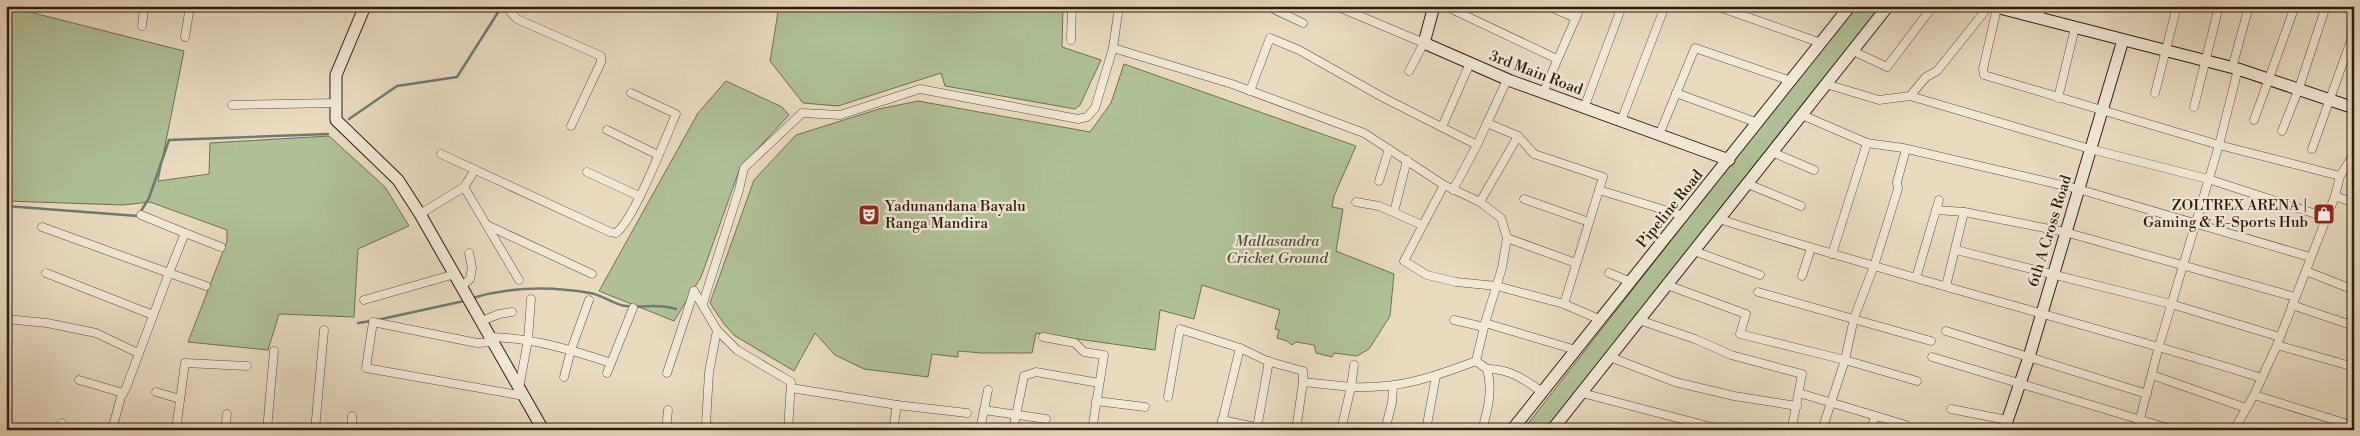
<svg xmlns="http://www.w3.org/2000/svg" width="2360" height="436" font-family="'Libre Bodoni',serif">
<rect width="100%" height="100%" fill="#e9dbc0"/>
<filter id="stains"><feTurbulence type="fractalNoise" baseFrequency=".004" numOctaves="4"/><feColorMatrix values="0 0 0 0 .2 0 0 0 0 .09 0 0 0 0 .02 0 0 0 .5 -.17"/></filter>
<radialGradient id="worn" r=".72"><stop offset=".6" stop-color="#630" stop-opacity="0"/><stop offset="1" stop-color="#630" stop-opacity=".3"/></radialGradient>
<g fill="#b0c197" stroke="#706e53">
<path d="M6,6l178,45 -26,130 51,-7 1,-31 119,-7 56,51 24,39 -51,23 -4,68 -75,-3 -11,36 -80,-8 39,-101v-11l-77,-28 -27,3 -117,-4z"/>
<path d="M779,6h284l-1,41 39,13 -21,45 -5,4 -130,-23 -4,-13 -103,33 -35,-3 -33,-42z"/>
<path d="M1854,6h30l-333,424h-28z"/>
<path d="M1124,64l232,82 -22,50 -2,11 11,2 -7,42 58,23 -4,42 -21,33 -12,7 -23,-3 -2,4 -16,-4 -2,-8 -18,-3 -4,3 -5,-4 -10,-3 2,-8 -4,-1 5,-19 -78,-25 -8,34 -34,-9 -5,40 -119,-17 -4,20h-50l-24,-2v6l-26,-3 -4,23 -64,-8 -29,-14 -20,-22 -21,38 -59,-35 -11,-12 -14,-21 44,-123 42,-45 83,-26 39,-8 172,31 21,-29z"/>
<path d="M726,81l56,26 7,8 -49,53 -39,109 -27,44 -75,-30 99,-178z"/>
</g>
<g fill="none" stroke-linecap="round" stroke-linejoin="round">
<g stroke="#6e7a73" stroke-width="2.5">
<path d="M349,119l48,-33 60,-9 45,-71"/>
<path d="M6,206l132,10 11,-18 20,-58 159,-6"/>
<path d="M472,298c38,-11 79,-12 118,-5 13,2 24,12 36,13 18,2 31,-3 50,3"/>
<path d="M377,320l87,-19"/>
<path d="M358,323l13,-2"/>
</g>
<g stroke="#5e4a3b" stroke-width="9">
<g id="street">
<path d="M135,6l9,3 1,-3"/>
<path d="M505,6l12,13 84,37v6l-30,64"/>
<path d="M1267,6l36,17"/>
<path d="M1336,6l88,37 -15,28"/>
<path d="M1445,6l112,53"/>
<path d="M1548,6l28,12"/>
<path d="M1716,6l105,37"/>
<path d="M2164,6l12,4"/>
<path d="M1997,8l-14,61 1,6 235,70 121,31"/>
<path d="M2039,19l2,-13"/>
<path d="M142,26l2,-17"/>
<path d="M185,37l5,-31"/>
<path d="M1071,40l1,-34"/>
<path d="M1113,48l119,36 132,49 80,52 36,17 21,16 6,20 -5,30 -17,55"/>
<path d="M1853,51l34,16 46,-61"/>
<path d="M2232,68l17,-62"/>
<path d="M1826,84l53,16 31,-4 180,53 118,30 117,38"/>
<path d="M1250,91l20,-53 29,12 85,48 93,47 10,-22 31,13 16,18 69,23 -39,127"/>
<path d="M1543,93l38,-87"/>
<path d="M1676,93l82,30"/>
<path d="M2155,93l22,-87"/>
<path d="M1910,96l16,-19 11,-6 52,-65"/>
<path d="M2058,98l17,-70"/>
<path d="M232,105l104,-2"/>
<path d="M2194,107l25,-101"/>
<path d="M1584,108l38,-102"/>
<path d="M1802,115l65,28 36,5 175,41 232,68"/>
<path d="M2254,120l41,-114"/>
<path d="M1621,121l44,-115"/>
<path d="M1487,123l20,-43"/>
<path d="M1442,127l28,-64"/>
<path d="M607,130l51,25"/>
<path d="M2282,131l17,-43 27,-82"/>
<path d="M1659,135l36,-87 96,33"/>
<path d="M2312,149l42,-117"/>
<path d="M1772,152l42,18"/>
<path d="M441,154l169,78 6,1c19,-15 49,-94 60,-119l-45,-21"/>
<path d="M587,172l52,24"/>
<path d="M1379,181l10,-32"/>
<path d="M1748,184l53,22"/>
<path d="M1444,185l-40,76 23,14 29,7 41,4 67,18 37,16"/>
<path d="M464,187l55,93"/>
<path d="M1453,190l24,-45"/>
<path d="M1599,190l85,26"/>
<path d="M2335,196l19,7"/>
<path d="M1524,199l65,23"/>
<path d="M1356,202l23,4 43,19"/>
<path d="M1480,202l38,-66"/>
<path d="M1936,210l28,2 101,20 230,65"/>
<path d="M1394,212l13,-52"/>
<path d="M420,214l44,-27 11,-17"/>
<path d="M141,215l44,18"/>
<path d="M1719,219c180,58 363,103 543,159"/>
<path d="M487,225l105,49"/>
<path d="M42,227l127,46 -43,115 -5,9 -9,33"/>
<path d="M1507,238l69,25"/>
<path d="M1956,250l215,54 109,33"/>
<path d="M1694,251l66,24"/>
<path d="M1832,254l35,-111"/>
<path d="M2306,271l48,19"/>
<path d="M46,273l107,42"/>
<path d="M1609,273l22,9"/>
<path d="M1802,276l9,-28"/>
<path d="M1916,278l23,-78"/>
<path d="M1667,285l79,29 -6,20 105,26 72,21"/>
<path d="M206,286l-37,-13 16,-40 36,14"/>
<path d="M462,286l8,-7 2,-11 -3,-15"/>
<path d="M1946,286l18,-74"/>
<path d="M694,291l23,39 -8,42 -3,52 8,6"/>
<path d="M1758,292l173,49"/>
<path d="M364,300l91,-26"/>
<path d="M703,303l36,-113 5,-22 58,-55 38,2 80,-26 158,30 9,-2 8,-9 18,-60 6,-42"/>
<path d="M2292,305l62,21"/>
<path d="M6,319l41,4 49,10 42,20"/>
<path d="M1454,320l30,7"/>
<path d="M1639,320l56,19 36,16 71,19 -9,48"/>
<path d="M482,321l17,-7 13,-2"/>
<path d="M717,330l20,20 54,32 -3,48"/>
<path d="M1946,331l201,63"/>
<path d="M491,337c42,1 81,13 120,26"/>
<path d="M1043,337l32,6 9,9 20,3 -12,75"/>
<path d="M494,342l-17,1 -104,-21 -7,46 158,28"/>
<path d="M2277,345l77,22"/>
<path d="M1610,357l65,25 59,14 63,10"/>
<path d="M1932,357l242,73"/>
<path d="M1487,369c21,-1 39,11 55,23"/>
<path d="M607,373l26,-65"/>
<path d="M667,373l27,-82"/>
<path d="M2152,375l94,33"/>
<path d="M564,377l7,-27 18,-50"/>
<path d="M79,380l44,13"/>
<path d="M519,388l9,-48 3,-41"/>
<path d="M791,388l106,17 -4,25"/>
<path d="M156,392l24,7"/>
<path d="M1582,393l141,37"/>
<path d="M1799,393l107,32"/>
<path d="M2254,395l100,31"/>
<path d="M1168,397l12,-68 60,19"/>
<path d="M1096,401l49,6"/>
<path d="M897,405l70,8"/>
<path d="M1951,409l56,11"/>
<path d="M984,410l62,9"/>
<path d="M1222,420l47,10"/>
<path d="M112,427l12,3"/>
<path d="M1257,428l12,-67"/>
<path d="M61,430l1,-7"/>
<path d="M176,430l9,-67 62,3"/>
<path d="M225,430l2,-16"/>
<path d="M267,430l7,-79"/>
<path d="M315,430l9,-100"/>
<path d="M352,430v-14"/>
<path d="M397,430v-1"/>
<path d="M666,430l2,-20"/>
<path d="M980,430l8,-40"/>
<path d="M1013,430l11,-54 12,-4 63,11"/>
<path d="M1220,430l20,-82 27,13 36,10v11"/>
<path d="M1296,430l7,-48 48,5 3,-22"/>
<path d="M1341,430l10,-43c48,2 80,-9 125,-26"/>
<path d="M1385,430l7,-27 1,-17"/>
<path d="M1426,430l10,-54"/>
<path d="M1482,430c6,-21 11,-40 5,-61l-11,-8 9,-38 91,27"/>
<path d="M1822,430l23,-70 9,-42 20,-52 24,-77 -1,-7 9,-33"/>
<path d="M1871,430l4,-14"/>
<path d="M2137,430l22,-84 60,-201 19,-76"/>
<path d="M2234,430l20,-35 23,-50 58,-149 5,-20 14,-22"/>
</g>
</g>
<g stroke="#2f1a0f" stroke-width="13">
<g id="secondary">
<path d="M365,6l-29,69v45l62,60 22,34 122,214 -1,2"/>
<path d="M1434,6l-10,37 87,38 218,79"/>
<path d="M1992,6l246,63 116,39"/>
<path d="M1512,430l338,-424"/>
<path d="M1552,430l336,-424"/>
<path d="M2004,430l25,-73 94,-317"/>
</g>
</g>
<use href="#street" stroke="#f1e8d6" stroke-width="8"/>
<use href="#secondary" stroke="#f1e8d6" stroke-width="11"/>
</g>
<defs>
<g id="shop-square" transform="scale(1.125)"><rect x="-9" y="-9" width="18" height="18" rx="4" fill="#8f2418" stroke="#f1e8d6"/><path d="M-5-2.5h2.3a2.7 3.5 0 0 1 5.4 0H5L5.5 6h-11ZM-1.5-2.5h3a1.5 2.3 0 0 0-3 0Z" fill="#fff"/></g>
<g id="theatre-square" transform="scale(1.125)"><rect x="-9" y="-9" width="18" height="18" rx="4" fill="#8f2418" stroke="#f1e8d6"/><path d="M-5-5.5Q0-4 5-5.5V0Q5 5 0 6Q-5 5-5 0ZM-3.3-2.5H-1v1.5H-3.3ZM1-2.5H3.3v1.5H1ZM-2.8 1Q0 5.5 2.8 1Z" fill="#fff"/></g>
</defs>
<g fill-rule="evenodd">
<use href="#shop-square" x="2324" y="214"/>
<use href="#theatre-square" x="869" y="215"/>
</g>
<g text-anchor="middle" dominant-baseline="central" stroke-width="4.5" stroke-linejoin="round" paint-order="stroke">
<g font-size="15" fill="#2f1a0f" stroke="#f1e8d6">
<text transform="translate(1536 73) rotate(21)">3rd Main Road</text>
<text transform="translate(1670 209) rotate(-51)">Pipeline Road</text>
<text transform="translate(2050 231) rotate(-73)">6th A Cross Road</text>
</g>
<g font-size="15" fill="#2f1a0f" stroke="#f1e8d6" text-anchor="end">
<text x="2308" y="205">ZOLTREX ARENA |<tspan x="2308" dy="17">Gaming &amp; E-Sports Hub</tspan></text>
<text x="885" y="206" text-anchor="start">Yadunandana Bayalu<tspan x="885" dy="17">Ranga Mandira</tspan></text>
</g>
<g font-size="15" font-style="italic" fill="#564c38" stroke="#f1e8d6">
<text x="1277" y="241">Mallasandra<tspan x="1277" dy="17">Cricket Ground</tspan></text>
</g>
</g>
<rect width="2360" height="436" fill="none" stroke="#e9dbc0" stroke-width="25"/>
<rect x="8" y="8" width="2345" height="421" fill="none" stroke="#2f1a0f" stroke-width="2.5"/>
<rect x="12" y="12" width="2335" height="411" fill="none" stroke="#2f1a0f"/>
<rect width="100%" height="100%" filter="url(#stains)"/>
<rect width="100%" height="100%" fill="url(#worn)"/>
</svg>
